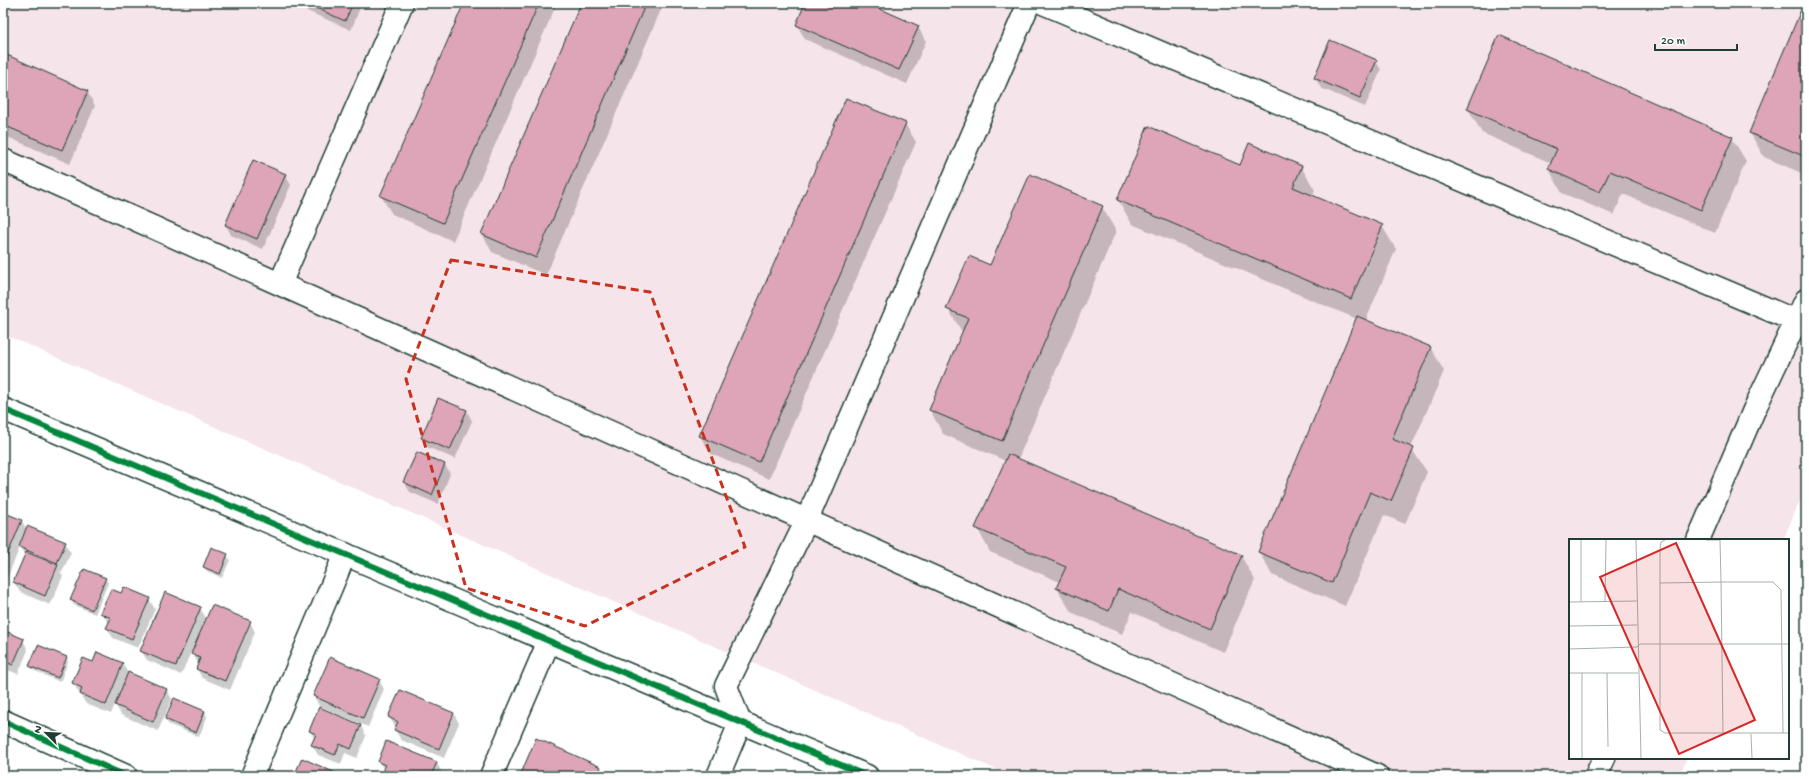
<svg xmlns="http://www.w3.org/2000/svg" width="1809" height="779" font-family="'Gochi Hand',sans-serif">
<rect width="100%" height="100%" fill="#fff"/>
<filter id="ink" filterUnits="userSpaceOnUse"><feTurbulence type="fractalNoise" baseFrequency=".025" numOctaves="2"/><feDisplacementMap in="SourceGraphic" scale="8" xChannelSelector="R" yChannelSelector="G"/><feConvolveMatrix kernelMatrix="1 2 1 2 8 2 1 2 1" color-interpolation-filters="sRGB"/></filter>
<g filter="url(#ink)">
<path fill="#f5e4e9" d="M3,3h1803v484l-23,53h-213v218h117l-8,18h-668l-1008,-442z"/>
<g fill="#0003">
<path d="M298,3h64l-11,27 -51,-22z"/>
<path d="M465,3h92l-104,238 -61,-27 -11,-18z"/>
<path d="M582,3h80l1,2 -117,270 -54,-23 -10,-18z"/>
<path d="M806,3h58l54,24 8,14 -19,43 -102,-45 -8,-14z"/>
<path d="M1805,3h1v172l-42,-18 -14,-24z"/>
<path d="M1376,61l5,9 -16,37 -44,-19 -6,-10z"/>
<path d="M3,66l84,25 8,15 -25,58 -67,-29z"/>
<path d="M1468,109l264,29 14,23 -31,72 -92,-39 -9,21 -52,-22 -13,-24 2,-6 -69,-30z"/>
<path d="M905,124l11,18 -147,337 -58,-25 -11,-18z"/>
<path d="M1241,166l60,1 14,23 -3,6 70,30 14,23 -30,71 64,27 14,24 -33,77 16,24 -22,52 -21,-9 -39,91 -73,-31 -13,-23 98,-233 -225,-95 -14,-24z"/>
<path d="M285,175l6,10 -28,64 -32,-14 -5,-10z"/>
<path d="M1102,207l14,24 -98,228 223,97 14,24 -32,72 -91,-40 -10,22 -51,-22 -14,-24 3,-6 -70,-30 -13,-24 29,-67 -63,-27 -13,-24 33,-77 -15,-24 43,-43z"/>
<path d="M439,399l28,12 5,10 -17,38 -28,-12 -5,-9z"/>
<path d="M417,453l28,12 5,9 -12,30 -28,-12 -6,-10z"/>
<path d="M3,513l19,8 5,9 38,13 6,10 -9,19 -2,-1 3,5 -13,29 -30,-13 -6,-10 11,-26 -5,-9 -15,36 -2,-1z"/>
<path d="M227,555l3,5 -8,18 -15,-7 -3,-4z"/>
<path d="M105,579l3,4 -13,31 -21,-9 -3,-5z"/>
<path d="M122,595l27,4 6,10 -17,39 -25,-10 -6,-10 2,-4 -7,-11z"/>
<path d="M200,608l6,10 -3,5 2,1 45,-2 5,10 -25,58 -28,-12 -5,-9 2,-5 -8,-12 -10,23 -34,-15 -6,-9z"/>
<path d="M3,632l20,8 5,10 -10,24 -15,-6z"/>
<path d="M98,654l25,10 5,9 38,16 6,10 -14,32 -37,-16 -6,-11 -4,10 -25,-10 -13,-21 21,-19z"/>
<path d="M66,658l2,4 -8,20 -27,-12 -3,-4z"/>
<path d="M330,658l49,22 5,9 -16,38 -49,-21 -5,-10z"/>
<path d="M400,691l54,23 5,9 -15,35 -43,-18 -6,-10 1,-2 -7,-11z"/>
<path d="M175,699l30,13 2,5 -8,20 -31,-13 -2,-5z"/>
<path d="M320,709l41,17 5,10 -9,22 -12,-5 -4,11 -23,-9 -6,-10 3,-6 -5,-8z"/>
<path d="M387,742l50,21 5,10 -1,3h-60l3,-6 -5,-8z"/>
<path d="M600,767l5,9h-84z"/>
</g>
<g fill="#dda5b7" stroke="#1f3d34">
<path d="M305,3h48l-8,18z"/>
<path d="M464,3h75l-96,220 -63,-27z"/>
<path d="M581,3h65l-110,255 -55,-24z"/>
<path d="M805,3h62l52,23 -20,44 -103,-45z"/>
<path d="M1804,3h2v154l-57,-24z"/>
<path d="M1499,35l234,102 -32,73 -91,-39 -10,21 -52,-23 9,-20 -90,-40z"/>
<path d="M1330,40l47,20 -17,38 -46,-20z"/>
<path d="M7,55l81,36 -26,59 -59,-25v-61z"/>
<path d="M846,98l60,25 -147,339 -60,-26z"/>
<path d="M1148,126l92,39 9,-22 53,23 -9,21 90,38 -32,74 -234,-99z"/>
<path d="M253,160l33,14 -29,65 -32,-14z"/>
<path d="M1030,174l73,32 -101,235 -73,-31 39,-92 -22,-9 23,-53 21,9z"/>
<path d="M1357,316l74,31 -39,92 22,9 -23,53 -21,-9 -38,91 -74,-31z"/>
<path d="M438,398l29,12 -17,40 -29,-12z"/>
<path d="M417,452l28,12 -13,31 -29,-13z"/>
<path d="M1008,454l234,101 -32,74 -92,-40 -9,22 -53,-23 10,-21 -91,-39z"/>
<path d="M3,512l19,8 -19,46z"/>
<path d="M27,526l39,16 -9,21 -38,-16z"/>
<path d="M211,547l17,7 -8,20 -17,-7z"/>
<path d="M26,552l32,13 -13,31 -32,-14z"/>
<path d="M84,569l22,9 -14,32 -22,-10z"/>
<path d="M124,587l26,11 -18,41 -26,-11 5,-10 -11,-5 11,-24 10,4z"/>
<path d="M165,592l36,15 -25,59 -36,-15z"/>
<path d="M212,605l39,16 -26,60 -29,-12 4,-11 -9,-4z"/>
<path d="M3,630l21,9 -11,26 -10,-4z"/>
<path d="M38,645l29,12 -9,21 -29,-12z"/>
<path d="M97,652l26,11 -17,42 -26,-11 2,-6 -10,-5 11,-25 10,4z"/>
<path d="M330,657l50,22 -17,39 -50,-22z"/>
<path d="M128,672l39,17 -14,33 -38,-17z"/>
<path d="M400,690l54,23 -15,36 -45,-19 4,-8 -10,-5z"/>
<path d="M174,698l31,13 -9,22 -31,-14z"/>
<path d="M319,707l42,18 -10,24 -11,-5 -5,11 -24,-10 5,-11 -7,-3z"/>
<path d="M536,738l65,29 -4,9h-77z"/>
<path d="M386,741l51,21 -6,14h-51l5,-11 -7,-3z"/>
<path d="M302,758l38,17 -1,1h-45z"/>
</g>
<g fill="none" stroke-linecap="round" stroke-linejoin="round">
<g stroke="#1f3d34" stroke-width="25">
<g id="minor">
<path d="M1043,3l753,318"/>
<path d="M3,160l1374,616"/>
<path d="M280,284l122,-281"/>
<path d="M3,409l864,367"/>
<path d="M1698,540l56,-130 52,-110"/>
<path d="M3,721l123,55"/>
<path d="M252,776l93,-222"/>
<path d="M491,776l58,-135"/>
<path d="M718,776l22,-53 -14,-37 80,-164 223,-519"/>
<path d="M1596,776l8,-18"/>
</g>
</g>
<use href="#minor" stroke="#fff" stroke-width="22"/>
<g stroke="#fff" stroke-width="8">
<g id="cycleway">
<path d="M3,409l864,367"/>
<path d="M3,721l123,55"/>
</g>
</g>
<use href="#cycleway" stroke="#00873e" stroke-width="6"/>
</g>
</g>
<path fill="none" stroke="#c8321e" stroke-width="3" stroke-dasharray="8 5" stroke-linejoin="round" d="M451,260l199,32 95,255 -160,79 -119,-38 -60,-209z"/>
<g transform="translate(1569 539)">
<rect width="220" height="220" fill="#fff"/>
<path fill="none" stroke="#a5b1ae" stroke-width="1" d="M12,1v62M67,1l5,218M96,1l-4,2 -1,7v181l5,3h124M137,1h14l1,42h52l8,8 2,143M91,44l61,-1 2,151M0,63l68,-1M36,63l1,-62M0,87l68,-1M0,110l68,-2 3,-3h149M0,134h69M13,134v85M38,134l1,74M182,195l1,24"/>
<path fill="#d62828" fill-opacity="0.15" stroke="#d62828" stroke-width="2" d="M107,4l79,177 -76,34 -79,-177z"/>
<rect width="220" height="220" fill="none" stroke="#1f3d34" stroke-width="2"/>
</g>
<rect width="1809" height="779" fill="none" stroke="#fff" stroke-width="16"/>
<rect x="8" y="8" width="1793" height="763" fill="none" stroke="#1f3d34" stroke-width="1.5" filter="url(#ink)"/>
<g transform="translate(46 733) rotate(294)" stroke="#ffffff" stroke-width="3" paint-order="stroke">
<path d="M0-3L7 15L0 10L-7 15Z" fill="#1f3d34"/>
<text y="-6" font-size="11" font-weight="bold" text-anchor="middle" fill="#1f3d34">N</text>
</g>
<path d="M1655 44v6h82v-6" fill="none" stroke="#1f3d34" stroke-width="2"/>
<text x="1661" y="44" font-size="12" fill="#1f3d34" stroke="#ffffff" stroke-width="3" paint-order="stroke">20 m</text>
</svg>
